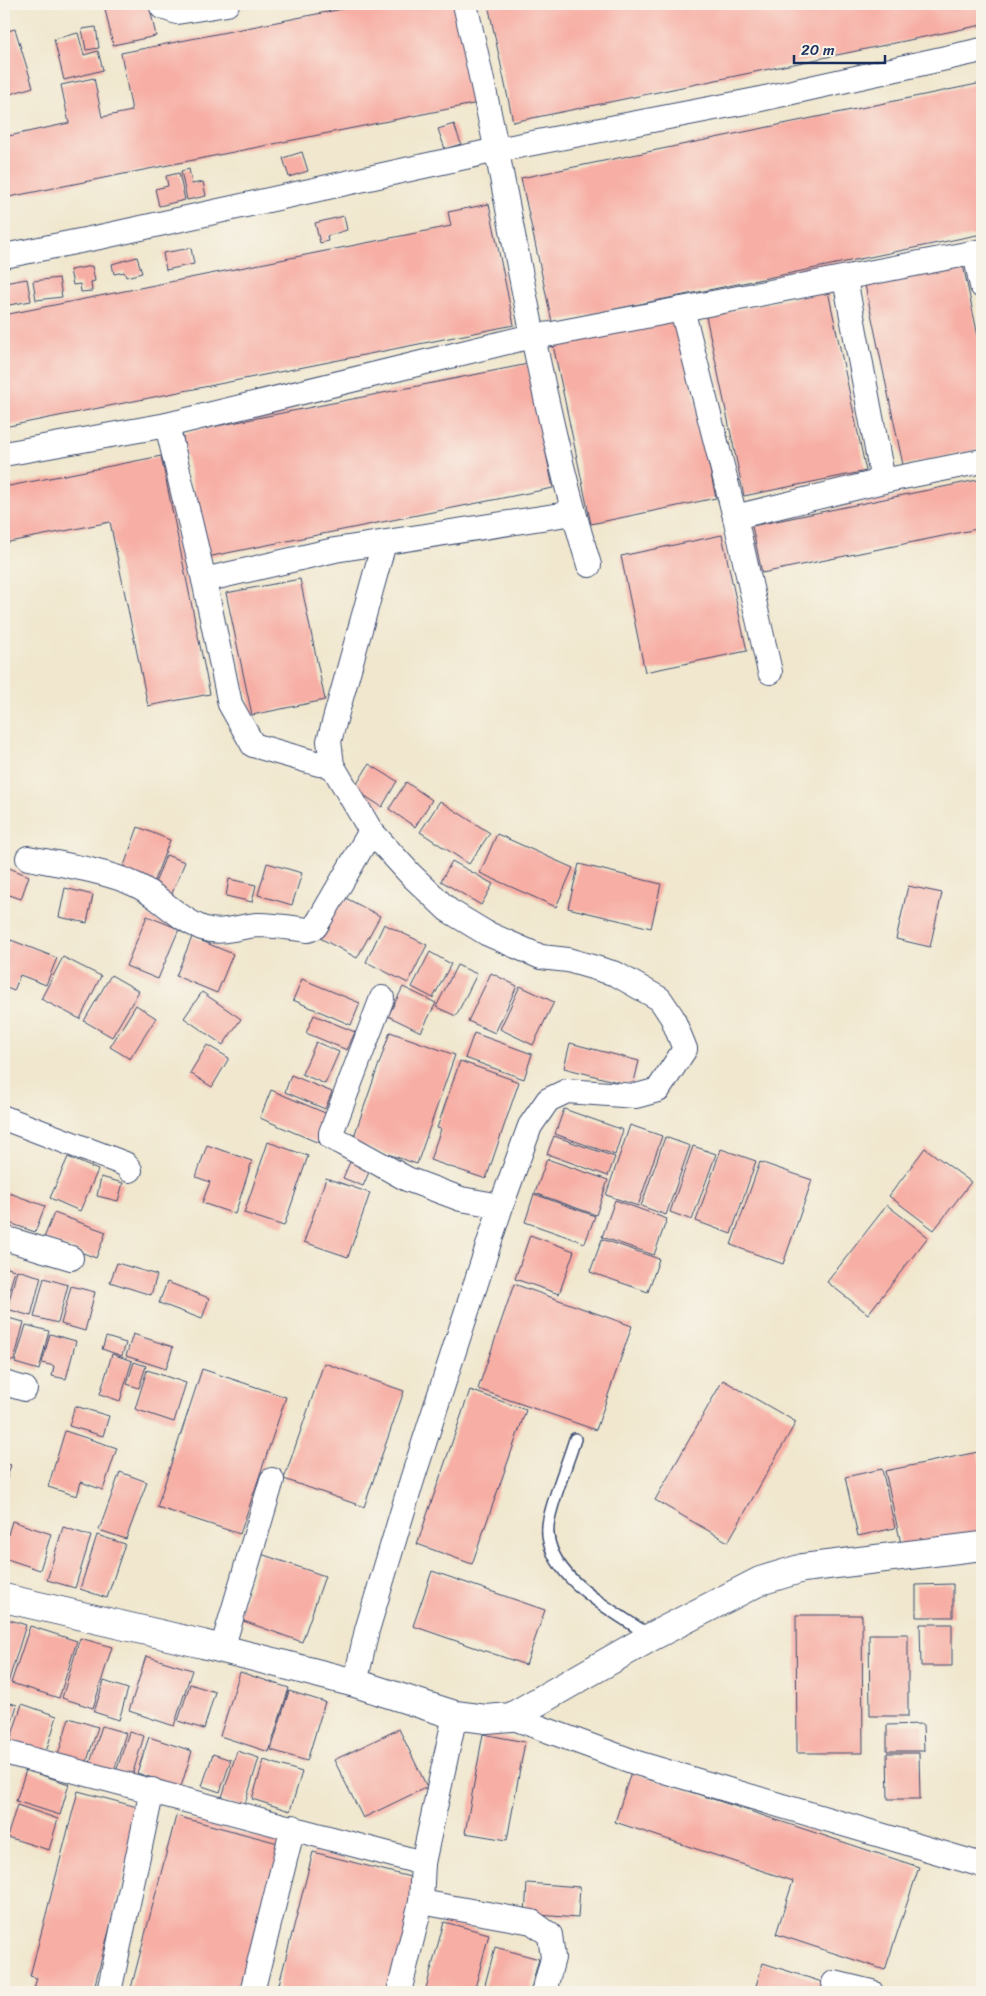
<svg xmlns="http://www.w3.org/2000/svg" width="986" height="1996" font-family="Sriracha,sans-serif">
<rect width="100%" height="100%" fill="#f7f3e8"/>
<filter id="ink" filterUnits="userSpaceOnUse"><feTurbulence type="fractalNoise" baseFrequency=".02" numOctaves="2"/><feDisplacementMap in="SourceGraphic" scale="10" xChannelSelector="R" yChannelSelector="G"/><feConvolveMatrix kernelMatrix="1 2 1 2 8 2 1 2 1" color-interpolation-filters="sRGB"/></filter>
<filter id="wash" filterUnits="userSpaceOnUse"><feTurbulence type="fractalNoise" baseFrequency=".0096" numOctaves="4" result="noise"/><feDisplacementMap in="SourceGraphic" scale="20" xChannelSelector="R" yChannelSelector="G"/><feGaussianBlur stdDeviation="1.12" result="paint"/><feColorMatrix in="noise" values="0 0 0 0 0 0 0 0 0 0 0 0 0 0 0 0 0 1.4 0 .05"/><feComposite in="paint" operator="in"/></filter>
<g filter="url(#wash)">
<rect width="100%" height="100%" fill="#f0e7ce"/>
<g id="blocks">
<g fill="#f7afa5">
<path d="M104,4h45l7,32 -43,9z"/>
<path d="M367,4h90l21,99 -474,95v-61l65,-14 -8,-38 33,-7 8,39 30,-6 -11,-58z"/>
<path d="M488,4h494v21l-469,97z"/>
<path d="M96,27l3,21 -13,2 -4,-21z"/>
<path d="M15,29l18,58 -29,9v-64z"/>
<path d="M78,33l6,22 14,-4 5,19 -39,10 -10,-41z"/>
<path d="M982,83v151l-430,88 -31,-144z"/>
<path d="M454,124l7,20 -16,5 -7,-20z"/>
<path d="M302,152l6,19 -19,6 -6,-19z"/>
<path d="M189,169l3,15 11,-2 3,14 -19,4 -6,-29z"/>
<path d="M179,173l6,27 -26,6 -4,-17 13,-3 -2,-10z"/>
<path d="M489,204l25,121 -510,102v-112l447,-89 -3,-14z"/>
<path d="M344,216l3,14 -20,6 1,5 -8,2 -5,-20z"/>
<path d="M191,248l3,16 -28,6 -3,-17z"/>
<path d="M137,257l5,16 -16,4 -2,-5 -10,2 -2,-10z"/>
<path d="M963,265l19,90v94l-79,16 -38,-180z"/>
<path d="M92,266l3,15 -4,1 1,9 -11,1 -1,-8 -7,1 -3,-15z"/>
<path d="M59,278l3,19 -26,3 -3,-19z"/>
<path d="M27,279l4,22 -27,5v-8h2l-2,-15z"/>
<path d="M828,291l38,180 -122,25 -38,-180z"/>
<path d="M678,319l38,179 -125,26 -38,-179z"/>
<path d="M528,364l25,124 -346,69 -25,-124z"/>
<path d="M161,456l49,238 -62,12 -38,-184 -106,21v-56z"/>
<path d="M982,479v49l-220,45 -10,-47z"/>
<path d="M722,535l25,116 -102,21 -24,-116z"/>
<path d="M300,579l25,121 -73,15 -26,-122z"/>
<path d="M369,764l28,17 -15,26 -28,-18z"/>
<path d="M406,782l26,18 -17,27 -26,-18z"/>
<path d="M440,801l50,32 -21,31 -49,-32z"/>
<path d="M138,827l32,13 -18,46 -31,-12z"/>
<path d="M497,834l76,34 -17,39 -76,-34z"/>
<path d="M166,855l19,7 -15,36 -18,-7z"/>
<path d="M452,861l41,23 -12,21 -40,-24z"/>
<path d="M267,863l35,10 -10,32 -34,-10z"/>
<path d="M579,864l82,20 -10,44 -83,-20z"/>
<path d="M4,866l25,10 -8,23 -17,-6z"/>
<path d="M229,879l27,6 -4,17 -26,-6z"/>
<path d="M908,886l34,7 -12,54 -34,-8z"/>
<path d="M65,888l28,7 -6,28 -28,-6z"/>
<path d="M340,895l40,21 -23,42 -39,-21z"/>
<path d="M147,916l32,13 -21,50 -32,-13z"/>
<path d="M384,924l43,21 -19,38 -42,-21z"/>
<path d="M192,937l41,17 -16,39 -41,-17z"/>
<path d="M11,940l46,18 -11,27 -26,-10 -6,16 -10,-4v-29z"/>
<path d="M430,952l21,12 -18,34 -21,-11z"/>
<path d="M63,957l38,19 -21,43 -39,-20z"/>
<path d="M457,965l20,9 -21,42 -20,-9z"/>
<path d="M491,973l26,13 -22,47 -27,-12z"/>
<path d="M111,975l28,16 -27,46 -28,-16z"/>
<path d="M302,979l58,24 -9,22 -58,-25z"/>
<path d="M520,986l34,16 -21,43 -33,-16z"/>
<path d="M403,987l33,16 -15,29 -33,-16z"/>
<path d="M202,992l39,27 -18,26 -39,-27z"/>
<path d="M136,1005l20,13 -26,41 -20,-12z"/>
<path d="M314,1015l41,17 -8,18 -41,-17z"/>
<path d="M390,1032l65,23 -38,109 -65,-22z"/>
<path d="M474,1033l58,21 -8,25 -59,-21z"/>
<path d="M316,1042l23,10 -14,32 -23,-10z"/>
<path d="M570,1043l69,18 -6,25 -69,-18z"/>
<path d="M207,1045l22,13 -17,29 -22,-14z"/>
<path d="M460,1061l59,21 -33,97 -56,-19 11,-31 -4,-1z"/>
<path d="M291,1075l41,17 -7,17 -40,-17z"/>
<path d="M271,1090l59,25 -11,28 -59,-25z"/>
<path d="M564,1109l59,21 -8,25 -60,-21z"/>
<path d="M630,1125l32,11 -24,70 -32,-11z"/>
<path d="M554,1136l61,21 -7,19 -61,-22z"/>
<path d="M665,1137l25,9 -24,69 -25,-9z"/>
<path d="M268,1142l40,14 -24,70 -40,-13z"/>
<path d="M207,1145l45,16 -17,53 -33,-11 8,-21 -14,-5z"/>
<path d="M693,1146l23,8 -24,66 -22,-8z"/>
<path d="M925,1148l46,34 -37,48 -45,-34z"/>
<path d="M721,1149l35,12 -25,73 -35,-13z"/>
<path d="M353,1155l20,8 -10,23 -20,-8z"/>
<path d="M68,1157l30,13 -18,41 -30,-13z"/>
<path d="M547,1159l61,21 -12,35 -61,-22z"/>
<path d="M760,1162l52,18 -29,84 -52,-19z"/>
<path d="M101,1177l22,6 -5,18 -21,-5z"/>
<path d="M326,1178l44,15 -22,64 -44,-15z"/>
<path d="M4,1191l41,15 -10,26 -31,-11z"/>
<path d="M534,1194l61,22 -10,27 -60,-21z"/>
<path d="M615,1200l52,19 -13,36 -52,-18z"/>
<path d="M887,1205l41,32 -60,77 -41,-32z"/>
<path d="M54,1213l52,19 -10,26 -52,-20z"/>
<path d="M530,1235l44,16 -15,43 -44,-15z"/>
<path d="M602,1239l57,20 -11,33 -58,-20z"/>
<path d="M117,1263l40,12 -6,20 -41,-13z"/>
<path d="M4,1267l11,3 -11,39z"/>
<path d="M17,1270l24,7 -10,39 -24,-7z"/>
<path d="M44,1278l24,7 -10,38 -24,-6z"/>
<path d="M167,1282l42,16 -7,21 -43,-16z"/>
<path d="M514,1284l118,42 -36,104 -118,-41z"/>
<path d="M71,1286l24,6 -10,39 -24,-7z"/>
<path d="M4,1317l20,5 -10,39 -10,-3z"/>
<path d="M26,1325l23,6 -10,39 -24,-7z"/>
<path d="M50,1334l26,7 -10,38 -14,-3 2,-10 -12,-3z"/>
<path d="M133,1334l40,13 -7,22 -40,-13z"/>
<path d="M106,1337l20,6 -4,13 -20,-7z"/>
<path d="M112,1354l20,7 -12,40 -20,-7z"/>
<path d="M134,1362l12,4 -7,22 -12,-4z"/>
<path d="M324,1363l80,28 -40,116 -80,-28z"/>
<path d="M202,1369l84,28 -46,137 -83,-27z"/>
<path d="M147,1370l39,13 -12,39 -39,-13z"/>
<path d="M723,1380l73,42 -68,120 -73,-42z"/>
<path d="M470,1390l56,20 -54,154 -55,-20z"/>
<path d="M75,1406l34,10 -6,20 -34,-10z"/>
<path d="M65,1431l52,17 -14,42 -22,-8 -4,14 -29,-9z"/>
<path d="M978,1452l4,20v64l-79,17 -18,-82z"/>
<path d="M4,1463l7,2 -7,22z"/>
<path d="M882,1469l13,59 -37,8 -13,-59z"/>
<path d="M120,1472l27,10 -21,57 -27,-9z"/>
<path d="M12,1521l39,13 -11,36 -36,-12v-10z"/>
<path d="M63,1527l28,9 -16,52 -28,-8z"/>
<path d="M97,1535l28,9 -18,54 -27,-9z"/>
<path d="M261,1554l64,22 -23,66 -64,-23z"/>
<path d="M432,1571l113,39 -19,55 -113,-39z"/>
<path d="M953,1584v33h-37v-32z"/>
<path d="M796,1615h66l1,138h-66z"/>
<path d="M4,1618l22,7 -19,61 -3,-1z"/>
<path d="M920,1624h32v42h-31z"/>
<path d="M30,1626l47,15 -18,57 -48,-15z"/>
<path d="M869,1634h39v82h-38z"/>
<path d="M80,1638l32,9 -19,61 -31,-10z"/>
<path d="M146,1656l46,14 -18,56 -45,-15z"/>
<path d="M240,1672l49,16 -20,64 -49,-16z"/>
<path d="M104,1681l24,8 -9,31 -25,-8z"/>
<path d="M190,1684l25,8 -11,37 -26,-8z"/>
<path d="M289,1691l36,11 -18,59 -36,-11z"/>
<path d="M4,1701l13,4 -11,37h-2z"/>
<path d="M22,1704l35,12 -11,36 -36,-11z"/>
<path d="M69,1718l29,9 -12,37 -28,-9z"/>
<path d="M923,1724l1,27h-37v-26z"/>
<path d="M102,1726l24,7 -13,41 -24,-8z"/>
<path d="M399,1729l28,58 -64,31 -29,-58z"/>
<path d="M129,1732l15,4 -13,43 -16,-4z"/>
<path d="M483,1734l42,8 -18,98 -42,-7z"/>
<path d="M149,1737l43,14 -11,36 -44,-14z"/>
<path d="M237,1751l22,7 -15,49 -23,-7z"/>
<path d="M887,1753h32l1,46h-32z"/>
<path d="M213,1754l18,6 -11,32 -18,-6z"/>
<path d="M264,1760l38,12 -12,39 -38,-12z"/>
<path d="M26,1770l43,14 -9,31 -44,-14z"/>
<path d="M631,1772l288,95 -34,103 -109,-36 17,-53 -178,-59z"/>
<path d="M78,1791l63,17 -48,184h-60l4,-14 -7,-2z"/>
<path d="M17,1805l41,14 -9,31 -42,-13z"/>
<path d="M176,1816l106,28 -38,148h-114z"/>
<path d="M313,1852l109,28 -30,112h-115z"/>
<path d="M527,1883l53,4 -2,31 -53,-4z"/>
<path d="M444,1922l45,12 -15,58h-49z"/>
<path d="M495,1947l44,12 -9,33h-47z"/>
<path d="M763,1963l90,29h-99z"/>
</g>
</g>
</g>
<g filter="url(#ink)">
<use href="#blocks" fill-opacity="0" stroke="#3b4b6f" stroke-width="1"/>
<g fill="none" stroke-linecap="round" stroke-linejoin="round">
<g stroke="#3b4b6f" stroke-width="14">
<path id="service" d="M575,1439c-8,26 -20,53 -26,80 -12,54 64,91 101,117"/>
</g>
<g stroke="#3b4b6f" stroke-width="26">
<g id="minor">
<path d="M161,4l1,3 15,5 50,-8"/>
<path d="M465,4c11,49 22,98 32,148 27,138 51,278 92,413"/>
<path d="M975,253l7,33"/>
<path d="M4,256l96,-19 397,-87 259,-50 226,-50"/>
<path d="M845,279l38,202"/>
<path d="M682,309l53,208 35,155"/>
<path d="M167,425l37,155 26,124 23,41 66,19 13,1"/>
<path d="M4,454l163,-29 365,-89 20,-2 430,-83"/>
<path d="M735,517l148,-36 99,-20"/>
<path d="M204,580l131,-30 239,-37"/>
<path d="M28,858c32,6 79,13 108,27 24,11 40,33 66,43 20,7 37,-2 56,-3 16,0 34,3 50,5l7,-3 5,-8 51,-88"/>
<path d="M382,998l-51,135v4l76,42 54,20 40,7"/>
<path d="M4,1118l121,46 5,6"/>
<path d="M4,1238l67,20"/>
<path d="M4,1383l21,6"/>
<path d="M222,1649l50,-169"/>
<path d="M355,1683l12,-53 45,-150 89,-274 29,-80 18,-26 19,-9 69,5 22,-6 27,-41 -13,-32 -12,-18 -44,-25 -48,-14 -27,-3 -55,-24 -38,-23 -37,-35 -40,-44 -39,-66 -3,-24 55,-198"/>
<path d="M511,1717l126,46 345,102"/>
<path d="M4,1752l419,111"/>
<path d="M421,1902l111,20 18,13 3,23 -9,34"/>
<path d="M834,1983l37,9"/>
<path d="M109,1992l43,-202"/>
<path d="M252,1992l41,-165"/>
<path d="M399,1992l22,-90 2,-39 32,-148"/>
</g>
</g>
<g stroke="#3b4b6f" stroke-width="30">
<path id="tertiary" d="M4,1598l199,46 152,39 100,32 31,4 25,-2 140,-80 109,-56 43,-13 179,-22"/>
</g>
<use href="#service" stroke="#fff" stroke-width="11"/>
<use href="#minor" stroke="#fff" stroke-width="24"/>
<use href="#tertiary" stroke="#fff" stroke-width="28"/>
</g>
</g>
<rect width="986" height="1996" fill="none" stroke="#f7f3e8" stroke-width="20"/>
<path d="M794 55v8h91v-8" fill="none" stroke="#1b2f5e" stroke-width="2.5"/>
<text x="801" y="55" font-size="15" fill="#1b2f5e" stroke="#f7f3e8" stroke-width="4" paint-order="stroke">20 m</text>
</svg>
